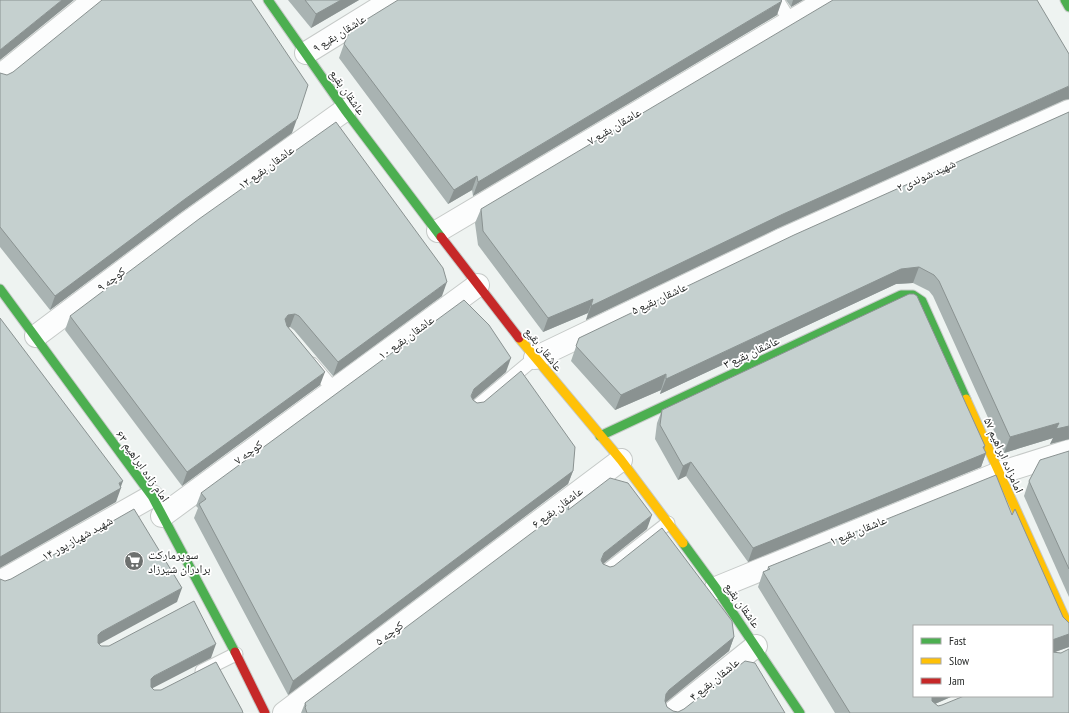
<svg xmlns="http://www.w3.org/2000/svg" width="1069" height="713" font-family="'PT Sans Narrow','Noto Naskh Arabic',sans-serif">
<rect width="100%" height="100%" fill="#eef3f1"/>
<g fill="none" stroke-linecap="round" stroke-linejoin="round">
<g stroke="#c6cac8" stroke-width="15">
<g id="lane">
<path d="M777,0l13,21"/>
<path d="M312,364l22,26"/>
<path d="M474,409l61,-51"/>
<path d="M604,573l64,-50"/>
<path d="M202,671l34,-17"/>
</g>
</g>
<g stroke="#c6cac8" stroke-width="24">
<g id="street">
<path d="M306,53l86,-53"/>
<path d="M0,76l94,-76"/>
<path d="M438,231l389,-231"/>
<path d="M36,336l151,-113 158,-113"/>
<path d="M535,358l248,-119 286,-128"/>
<path d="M162,516l316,-231"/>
<path d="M0,582l152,-86"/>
<path d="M716,588l283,-115 70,-22"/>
<path d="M284,713l337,-253"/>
<path d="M672,713l84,-67"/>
</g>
</g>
<g stroke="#c6cac8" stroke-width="11">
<g id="fast">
<path d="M268,0l77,110 96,127"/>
<path d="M1065,0l4,7"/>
<path d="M0,289l152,207 83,156"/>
<path d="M600,436l301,-141h12l9,6 44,98"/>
<path d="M683,543l33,45 84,125"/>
</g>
</g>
<g stroke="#c6cac8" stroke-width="11">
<g id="slow">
<path d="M519,338l102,122 62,83"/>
<path d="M966,399l103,228"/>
</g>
</g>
<g stroke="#c6cac8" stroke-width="11">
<g id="jam">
<path d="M441,237l78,101"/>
<path d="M235,652l30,61"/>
</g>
</g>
<use href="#lane" stroke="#fcfdfd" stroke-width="13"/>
<use href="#street" stroke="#fcfdfd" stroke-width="22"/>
<use href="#fast" stroke="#4caf50" stroke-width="9"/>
<use href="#slow" stroke="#ffc107" stroke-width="9"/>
<use href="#jam" stroke="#c62828" stroke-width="9"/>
</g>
<g fill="#a9b3b2" fill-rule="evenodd">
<path d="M288,0h71l-48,28z"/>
<path d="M786,0h17l-12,7z"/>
<path d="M777,15l-304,181 -1,-6 -24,14 -109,-146 5,-14z"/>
<path d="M0,73l1,1 291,59 -112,80 -130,97 -50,-63z"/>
<path d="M1064,100l-286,128 -192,92 2,-7 -45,19 -65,-87 -3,-22 6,-14z"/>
<path d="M1069,112v327l-19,5 3,-6 -49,15 -71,-157 -4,-5 -16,-8 -17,1 -236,110 1,-4 -46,20 -44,-49 8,-23z"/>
<path d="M442,296l-109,80 -39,-46 -4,-3 -2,1 32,57 -138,101 -117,-156 5,-14z"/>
<path d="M506,372l-33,28 100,71 -5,13 -280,211 -94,-177 4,-10 -2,-2 5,-13z"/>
<path d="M662,410l323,36 -1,3 2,4 -5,14 -233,95 -62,-86 -8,4 -23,-41 2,-16z"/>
<path d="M1069,451v146l-45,-101 5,-15z"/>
<path d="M1012,515l51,102 6,6v24l-14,5 14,61h-234l-77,-126 5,-15 4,-2 1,-3zM1052,626v70l-114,10 -3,-2 18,-8h-39z"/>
<path d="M647,529l-44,35 131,73 -5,14 -64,51 2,5 6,4 5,1 107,1h-484l4,-10z"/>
</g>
<g fill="#8a9291">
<path d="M62,0h12l-74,60v-10z"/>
<path d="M341,0h18l-48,28 5,-14z"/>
<path d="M793,0h10l-12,7z"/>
<path d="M782,1l-5,14 -304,181 5,-14z"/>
<path d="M1069,86v13l-5,1 -286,128 -192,92 5,-14 192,-92z"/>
<path d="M297,119l-5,14 -112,80 -130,97 5,-14 130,-97z"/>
<path d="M477,176l-5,14 -24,14 6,-14z"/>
<path d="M919,267l-6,16 -17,1 -236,110 6,-15 235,-110z"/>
<path d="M447,282l-5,14 -109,80 5,-14z"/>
<path d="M593,299l-5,14 -45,19 5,-14z"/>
<path d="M295,314l-5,13 -7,2 2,-10 3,-4z"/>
<path d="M511,358l-5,14 -37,31 5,-14z"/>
<path d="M325,372l-5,13 -138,101 5,-14z"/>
<path d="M666,374l-5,16 -46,20 6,-15z"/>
<path d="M1059,423l10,3v13l-19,5 3,-6 -49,15 6,-16z"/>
<path d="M985,446l-3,9 4,-2 -5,14 -233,95 5,-14z"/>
<path d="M691,462l-5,14 -8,4 5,-14z"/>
<path d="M573,471l-5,13 -280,211 5,-14z"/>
<path d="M123,481l-3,8 1,-1 -5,14 -116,66v-11z"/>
<path d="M652,515l-5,14 -48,38 5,-14z"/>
<path d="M182,588l-5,14 -81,44 2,-11 3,-3z"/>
<path d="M1069,634v13l-17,6v-13z"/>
<path d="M734,637l-5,14 -65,53 2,-10 3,-4z"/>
<path d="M216,644l-5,14 -62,32 2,-11 3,-3z"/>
<path d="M932,696h21l-23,10 -4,6z"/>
</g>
<g fill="#c5d0cf" stroke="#8a9291">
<path d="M0,0h62l-62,50z"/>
<path d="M102,0h149l57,85 -11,34 -112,80 -130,97 -55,-69v-154l7,2 6,-3z"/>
<path d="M305,0h36l-25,14z"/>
<path d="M398,0h383l1,1 -304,181 -1,-6 -23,14 -110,-146 7,-15z"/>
<path d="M833,0h204l32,54v32l-286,128 -192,92 2,-7 -45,19 -65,-87 -2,-22z"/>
<path d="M1069,112v314l-13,3 3,-6 -49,14 -71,-156 -5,-6 -15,-8 -18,2 -235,110v-5l-45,21 -45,-49 3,-8 215,-103z"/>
<path d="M336,122l107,146 4,14 -109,80 -39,-46 -4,-2 -7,1 -3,4 2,7 38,46 -138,100 -117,-156 129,-97z"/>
<path d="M909,294h5l3,2 68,150 -2,1 3,6 -233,95 -62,-86 -8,4 -23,-41 2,-15z"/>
<path d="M464,300l25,25 22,33 -37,31 -3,7 2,4 4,3 7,-1 37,-31 54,76 -2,24 -280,210 -94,-177 7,-5 -5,-6z"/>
<path d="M0,318l123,163 -4,2 2,5 -121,69z"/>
<path d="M1069,451v118l-40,-88 11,-21z"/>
<path d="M996,475l16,40 3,-6 48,108 6,6v11l-17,6v-14h-138v70h18v5l6,5 4,-1 22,-9h88v-45v1l9,1 8,-4v64h-219l-87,-141 7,-3 -2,-2z"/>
<path d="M610,478l18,5 24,32 -48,38 -3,7 2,4 7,3 4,-1 48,-38 70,93 2,16 -65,53 -3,4 -1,7 2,6 6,4 5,1 6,-3 61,-48 10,2 30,50h-478l-2,-6 1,-1 -1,-3 264,-198 -1,5z"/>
<path d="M134,509l48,79 -81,44 -3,3v8l3,3h8l85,-45 22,43 -62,32 -3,3v8l3,3h7l55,-28 26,48 1,3h-243v-134l5,2 6,-2z"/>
</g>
<defs>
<g id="supermarket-disc" transform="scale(1)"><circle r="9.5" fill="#6d706f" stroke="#fff"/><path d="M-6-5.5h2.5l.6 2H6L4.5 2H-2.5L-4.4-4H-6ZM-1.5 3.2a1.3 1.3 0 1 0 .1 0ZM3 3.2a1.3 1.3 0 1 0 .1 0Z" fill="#fff"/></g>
</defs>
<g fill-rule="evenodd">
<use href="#supermarket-disc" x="134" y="561"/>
</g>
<g text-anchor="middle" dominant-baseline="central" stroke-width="3.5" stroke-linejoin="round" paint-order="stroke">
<g font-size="12" fill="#272a29" stroke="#fff">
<text transform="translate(339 33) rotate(-32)">عاشقان بقیع ۹</text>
<text transform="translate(348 92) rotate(55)">عاشقان بقیع</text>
<text transform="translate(614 126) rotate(-31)">عاشقان بقیع ۷</text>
<text transform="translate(266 167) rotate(-36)">عاشقان بقیع ۱۲</text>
<text transform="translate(926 175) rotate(-24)">شهید شوندی ۲</text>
<text transform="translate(111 279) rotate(-37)">کوچه ۹</text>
<text transform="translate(659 298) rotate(-25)">عاشقان بقیع ۵</text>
<text transform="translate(406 337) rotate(-36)">عاشقان بقیع ۱۰</text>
<text transform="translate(544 349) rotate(51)">عاشقان بقیع</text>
<text transform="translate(751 352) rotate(-25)">عاشقان بقیع ۳</text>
<text transform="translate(248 452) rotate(-36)">کوچه ۷</text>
<text transform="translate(1004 455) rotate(66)">امامزاده ابراهیم ۵۷</text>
<text transform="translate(143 466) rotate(55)">امام زاده ابراهیم ۶۳</text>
<text transform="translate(557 507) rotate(-37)">عاشقان بقیع ۶</text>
<text transform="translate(858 530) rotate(-22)">عاشقان بقیع ۱</text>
<text transform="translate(77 538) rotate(-29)">شهید شهباز پور ۱۴</text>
<text transform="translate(743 605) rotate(55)">عاشقان بقیع</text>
<text transform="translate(389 633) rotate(-37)">کوچه ۵</text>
<text transform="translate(714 679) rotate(-39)">عاشقان بقیع ۴</text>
</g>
<g font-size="12" fill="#272a29" stroke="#fff" text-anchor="start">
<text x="148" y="554">سوپرمارکت<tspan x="148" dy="14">برادران شیرزاد</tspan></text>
</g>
</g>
<rect x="913" y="625" width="140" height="72" fill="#ffffff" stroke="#a9aaa9"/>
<rect x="921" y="638" width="20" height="6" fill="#4caf50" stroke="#a9aaa9"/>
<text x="949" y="645" font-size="12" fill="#272a29">Fast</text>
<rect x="921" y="658" width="20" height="6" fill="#ffc107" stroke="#a9aaa9"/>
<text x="949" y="665" font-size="12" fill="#272a29">Slow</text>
<rect x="921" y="678" width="20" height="6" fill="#c62828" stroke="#a9aaa9"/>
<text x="949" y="685" font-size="12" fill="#272a29">Jam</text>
</svg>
